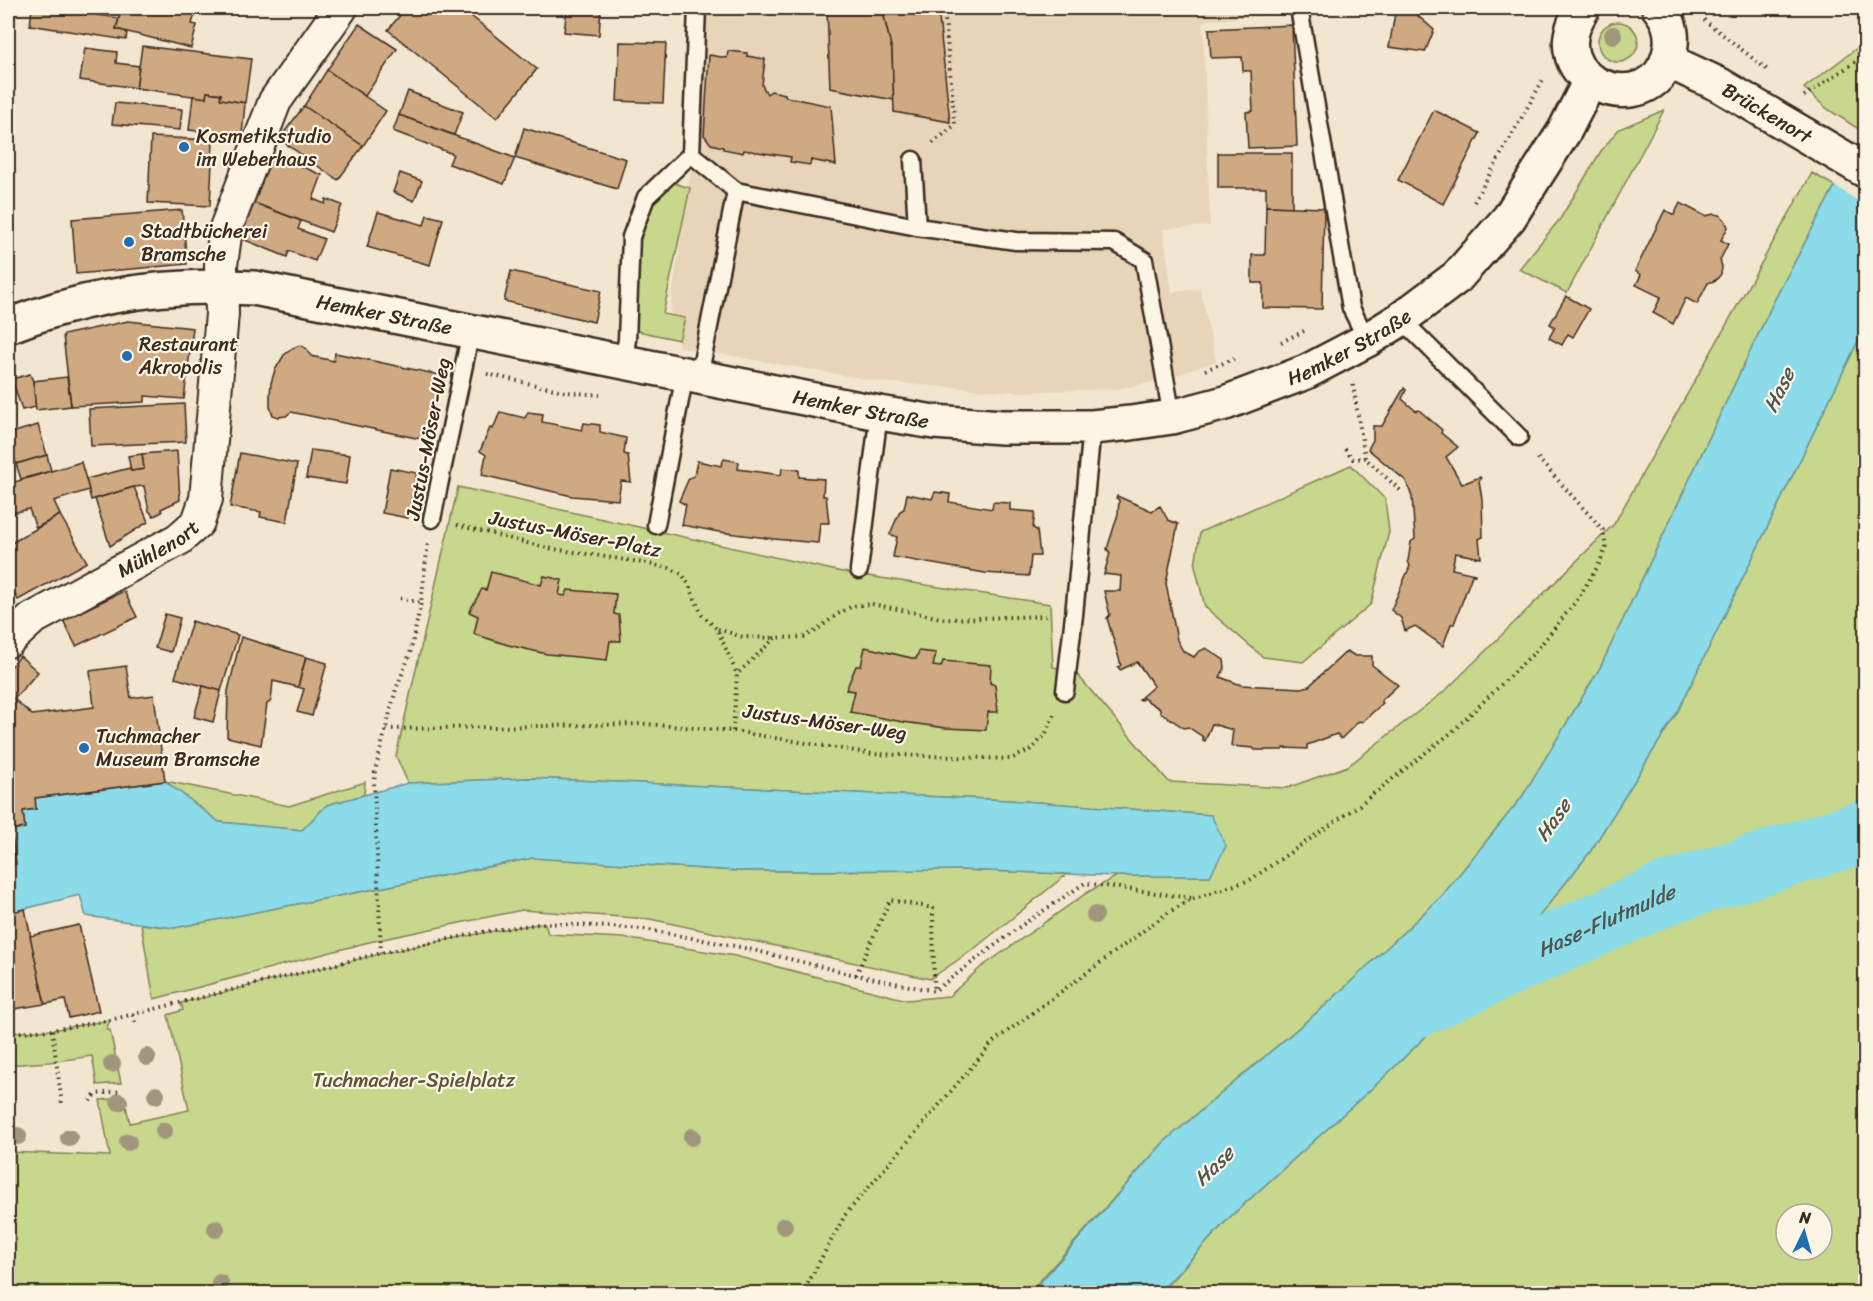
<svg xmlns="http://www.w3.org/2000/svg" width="1873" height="1301" font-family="Sriracha,sans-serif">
<rect width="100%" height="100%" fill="#f3e6d1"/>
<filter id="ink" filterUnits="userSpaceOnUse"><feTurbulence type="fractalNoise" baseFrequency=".0167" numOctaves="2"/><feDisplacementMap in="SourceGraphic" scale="12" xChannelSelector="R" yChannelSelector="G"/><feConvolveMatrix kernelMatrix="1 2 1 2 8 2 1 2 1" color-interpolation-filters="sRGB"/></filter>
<g filter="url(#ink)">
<path fill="#e8d4b9" d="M700,8h610l-2,4 -105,9 7,205 -47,3 9,63 28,-3 16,72 -53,19 -45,9 -104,3 -132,-10 -203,-35 -9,-36 22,-150z"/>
<g fill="#c7d78b" stroke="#818054" stroke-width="1.5" fill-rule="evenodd">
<circle cx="1618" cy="42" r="20"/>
<path d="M1865,42v83l-5,5 -34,-22 -22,-20z"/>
<path d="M1664,110l-97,183 -48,-24 41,-50 41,-68 18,-22z"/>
<path d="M1812,173l23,13 -60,113 -175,369 -78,129 -81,100 -113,106 -164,139 -135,151 -1021,1v-142l102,4 -10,-56 24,-2 6,25 59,-13 -21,-95 15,-5 -2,-7c121,-30 241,-63 364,-80l3,11 75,4 112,18 172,44 42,-4 31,-28 108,-76 29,-16h93v-61l-202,-15 -479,-22 -121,5 -12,-27 62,-269 384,85 208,32 3,63 22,5 94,110 118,6 61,-22 98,-76 168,-166z"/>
<path d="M671,182l19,6 -27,126 22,4 -6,22 -46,-10 5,-92 12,-37z"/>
<path d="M1865,328v965l-706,1 72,-78 150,-136 125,-122 84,-106 88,-141 180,-370zM1786,1214h36v36h-36z"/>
<path d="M1351,465l34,34 4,33 -18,72 -68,58 -40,-5 -58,-50 -10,-41 5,-34z"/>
<path d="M165,781l124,25 76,-24 -1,13 -37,10 -25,25 -83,-8z"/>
<path d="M533,858l205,13 224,-1 105,4 -93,75 -44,30 -280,-60 -128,-9 -153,32 -215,57 -13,-75 33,4z"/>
<path d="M110,1020l-4,10h4l11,53 -24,2 -5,-29 -43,6 -41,3v-32l44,-3z"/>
</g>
<g fill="#8cdbe9" stroke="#6c9498" stroke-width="1.5">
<path d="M1865,125v203l-7,13 -180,370 -88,141 -84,106 -125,122 -150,136 -72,77 -129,1 134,-152 164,-139 113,-106 81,-100 78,-129 175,-369 60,-113 25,-56z"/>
<path d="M529,778l479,22 203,15 15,31 -16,30h-93l-155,-6 -224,1 -205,-13 -359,70 -88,-12 -6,-21 -72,18v-48l8,-1 -5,-34 14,-2 -2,-17 13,-2 -1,-11 130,-17 54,41 83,8 25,-25 81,-22z"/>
</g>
<path fill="#f3e6d1" d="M1858,128l7,5v72l-32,-20z"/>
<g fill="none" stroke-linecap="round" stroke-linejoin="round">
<path stroke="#8cdbe9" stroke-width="63" id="s1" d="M1412,1008l253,-114 201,-63"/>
</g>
<g fill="#cfa981" stroke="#3b2a1e" stroke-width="1.5">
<path d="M32,8h17l70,10 -3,11 11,3 -1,8 -96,-15z"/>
<path d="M122,8h75l-5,16 5,1 -6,23 -75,-19z"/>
<path d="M406,8h55l76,61 -40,49 -109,-88z"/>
<path d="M567,8h34l-2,27 -35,-3z"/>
<path d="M721,8h106l1,5 -65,1 -42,-4z"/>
<path d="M827,8h55l10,42 2,50 -64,-12z"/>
<path d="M882,8h56l12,114 -56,-10 -2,-62z"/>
<path d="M1396,8l14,1 24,21 -9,22 -36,-5z"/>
<path d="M359,24l38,25 -32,47 -38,-26z"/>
<path d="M1292,25l5,121 -49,2 -2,-36 7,-1 -2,-40h-8l-1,-14 -31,1 -2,-29z"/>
<path d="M620,42l46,1 -3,60 -46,-2z"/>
<path d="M142,46l109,13 -6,44 -25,-4 1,-5 -14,-2 -1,6 -70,-10z"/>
<path d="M85,48l32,4 -1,11 23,3 -3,22 -56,-8z"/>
<path d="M728,51l19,2v3l18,3 -3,26 5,9 4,-3 14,3 1,3 45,9 5,59 -25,-5 -1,5 -20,-3 1,-5 -47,-7 -1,3 -20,-4v-2l-12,-3 -7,-9 5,-80 18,3z"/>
<path d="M327,70l59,41 -23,35 -59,-40z"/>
<path d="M408,91l55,21 -9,23 -55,-20z"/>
<path d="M207,92l14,2 -1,5 25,4 -3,33 -53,-6 4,-34 13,2z"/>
<path d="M115,103l67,6 -2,21 -68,-6z"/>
<path d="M304,106l59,40 -25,34 -59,-41z"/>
<path d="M1434,110l46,23 -37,71 -45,-24z"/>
<path d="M399,115l116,43 -11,26 -55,-20 4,-10 -60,-23z"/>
<path d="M524,128l102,31 -9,30 -102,-31z"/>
<path d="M151,137l62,3 -3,66 -62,-3z"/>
<path d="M1218,153h74v54l-26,-1v-18h-48z"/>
<path d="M272,154l50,21 -9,24 12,5 1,-5 16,6 -11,27 -77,-29z"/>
<path d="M400,173l22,8 -8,20 -21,-9z"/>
<path d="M254,203l47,18 -3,8 26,10 -9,22 -26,-10 -2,6 -47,-19z"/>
<path d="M1680,203l25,13 9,-2 6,1 5,5 3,7 -7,13 7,4 -8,16 2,7 -1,7 -5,6 -8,3 -11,21 -11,-6 -13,26 -20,-11 8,-16 -25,-12 5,-10 -6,-4 30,-61 9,5z"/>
<path d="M1266,206l58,2 -2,101 -59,-1v-25h-11v-28h13z"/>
<path d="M182,210l5,54 -111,10 -4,-55z"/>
<path d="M378,212l46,13 3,-10 16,4 -13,46 -63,-18z"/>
<path d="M8,271l5,19h-5z"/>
<path d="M511,271l90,20 -7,31 -90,-21z"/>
<path d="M1566,296l23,13 -16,28 -5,-3 -6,11 -13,-7 6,-11 -5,-3z"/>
<path d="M128,321l65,7 -9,71 -39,-3v6l-74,4 -8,-71z"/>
<path d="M300,345l7,4 4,7 23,5 1,-8 105,22 -14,65 -135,-28 -5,4 -8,1 -5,-2 -3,-8v-11l1,-13 4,-13 9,-15 9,-7z"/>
<path d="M30,374l3,7 3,26 -14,3 -10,-31z"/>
<path d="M67,377l4,29 -35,4 -3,-29z"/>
<path d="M1404,388l2,2 -4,9 14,12 3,-1 23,20 -1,3 17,14 -12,10 16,27 18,-7 1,2 -2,2 3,18 1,38 -4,2 2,19 -26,-5 -3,16 23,5v1h-3l-18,49h-3l-8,22 -28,-20 -10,5 -4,-13 -10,-8 19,-44 -2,-5 3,-19 4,-3 -3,-42 -6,-16 -38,-32 5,-9v-14h9z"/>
<path d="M184,404l2,38 -95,4 -2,-37z"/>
<path d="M500,412l25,6 3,-6 15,2 -1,8 40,8 2,-7 16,2v7l26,6 -2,16 4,1 3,27 -10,-1 -3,19 -46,-4 -90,-21 4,-20 -6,-4 10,-23 3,1z"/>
<path d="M38,425l9,30 -31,9 -8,-30z"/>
<path d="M311,450l39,5 -4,29 -40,-6z"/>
<path d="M177,451l3,49 -19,9 1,3 -8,4 -5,-5 -5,-25 -10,1 -43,13 -5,-21 44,-11 1,3 13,-2 -2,-15z"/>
<path d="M240,453l57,11 -10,58 -27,-5 1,-5 -31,-5z"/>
<path d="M142,454l2,15 -13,2 -3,-15z"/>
<path d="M47,455l4,16 -30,8 -5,-15z"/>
<path d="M724,459l15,3 -1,7 43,6 1,-7 17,2v7l25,2 -1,17h3l3,27h-9l-2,20 -44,-4 -55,-7 -37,-7 4,-20 -7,-4 10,-23 5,-2 3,-15 24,5z"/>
<path d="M81,462l8,28 -35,11 6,14 -24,13 -7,-19 -21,5v-30z"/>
<path d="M390,468l27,5 -9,45 -26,-5z"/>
<path d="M134,487l14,35 -38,24 -15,-47z"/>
<path d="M935,492l15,2 -1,8 43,7 1,-7 17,1v7l25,2 -2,16 4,2 3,26h-9l-2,20 -44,-3 -92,-16 4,-20 -7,-3 10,-23 4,-2 3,-15 25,5z"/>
<path d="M1117,496l35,15 8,-5 8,14 10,4 -12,59 11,57 6,11 11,6 4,-5 8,-4 18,12 1,8 -5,9 21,8 60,3 8,-2 38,-35 8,5h17v9l26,20 -17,16 2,2 -21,19 -3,-1 -18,18 -4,-5 -30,11v4l-23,-1 -2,2h-27l-2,-2 -22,-2 2,-16 -21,-6 -7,17 -2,-1v-3l-15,-10 -4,1 -24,-16v-3l-17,-11 -2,2 -2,-1 15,-13 -17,-24 -17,8 -2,-3 3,-2 -14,-47 3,-3 -6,-24h16l1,-15 -17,-2 6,-21 -3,-4 11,-35 1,-14 -3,-2z"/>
<path d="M60,515l27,47 -69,38 -10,-18v-37z"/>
<path d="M491,572l50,13 3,-9 18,4 -3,15 6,1 3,-6 48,4 -2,20 5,1 2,26h-11l-3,19 -60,-6 -39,-9 -34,-11 4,-18 -9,-4 13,-23 4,1z"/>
<path d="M124,591l13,26 -61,29 -13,-26z"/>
<path d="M165,614l15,4 -9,34 -16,-4z"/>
<path d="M192,621l46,14 -17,56 -46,-13z"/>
<path d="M241,637l65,20 -8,30 -25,-6 -2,20 -4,3 -6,41 -34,-8 1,-46z"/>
<path d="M865,647l51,12 3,-8 17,2 -3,13 8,1 2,-6 48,4 -1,18 5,2 3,27h-10l-2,18 -40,-2 -43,-6 -53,-10 5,-21 -9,-1 10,-24h5z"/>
<path d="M20,656l18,16 -24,27 18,16 62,-8 -4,-36 36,-5 5,32 23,-3 11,86 -130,17 1,11 -13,2 2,17 -14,2 5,34 -8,1v-195z"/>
<path d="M306,657l21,6 -15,53 -15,-4 7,-23 -6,-2z"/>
<path d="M203,686l18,5 -8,31 -19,-5z"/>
<path d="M25,909l20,95 -37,6v-97z"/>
<path d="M79,925l20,86 -30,7 -4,-18 -20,4 -15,-68z"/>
</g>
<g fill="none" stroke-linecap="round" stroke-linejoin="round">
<g stroke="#3b2a1e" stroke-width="21">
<g id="service">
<path d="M697,8l-6,146 45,37"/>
<path d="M1299,8l52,300 16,32"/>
<path d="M913,160l4,67"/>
<path d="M1401,319l118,118"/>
<path d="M623,362l4,-22 4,-103 15,-40 45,-43"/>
<path d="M699,377l37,-186 181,36 99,14 98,1 30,18 28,157"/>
<path d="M432,519l39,-188"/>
<path d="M656,525l29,-151"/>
<path d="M859,570l20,-157"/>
<path d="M1065,691l9,-76 18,-188"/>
</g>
</g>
<g stroke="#3b2a1e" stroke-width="36">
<g id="minor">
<path id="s2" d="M8,641l24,-22 147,-80 19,-17 8,-23 16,-185 -1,-49 5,-37 49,-127 66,-93"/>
</g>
</g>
<g stroke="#3b2a1e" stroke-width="38">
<g id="secondary">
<path d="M1583,8c-51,76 69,116 86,47 5,-17 2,-33 -10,-47"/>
<path id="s3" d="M1668,61l52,24 146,86"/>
<path id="s4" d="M8,326c80,-32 160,-43 246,-38l625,125 55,9 68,5h90l39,-4 41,-6 53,-14 81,-31 61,-32 34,-21 56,-42 52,-59 56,-88 25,-49"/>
</g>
</g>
<g stroke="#3b2a1e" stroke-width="4" stroke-dasharray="1.5 4.5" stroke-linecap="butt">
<path d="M1704,20l65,51"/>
<path d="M1804,96l62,-41"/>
<path d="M933,143l22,-18 -11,-117"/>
<path d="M1474,202l70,-124"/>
<path d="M1281,342l23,-11"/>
<path d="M1205,370l29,-11"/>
<path d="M487,374l80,18 33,3"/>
<path d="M1353,385l12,73 36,33"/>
<path d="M1345,449l8,10 12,-1"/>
<path d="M457,525l90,23 86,13 36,7 13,6 7,11 13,30 15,14 20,45"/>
<path d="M400,598l21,5"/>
<path d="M718,629l25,8 32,1"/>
<path d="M386,729l259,-5 88,7 140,23 138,5 21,-10 13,-14 9,-21"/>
<path d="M733,731l4,-57 38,-36 29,-1 10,-5 24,-18 14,-8 20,-2 74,15 101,-3"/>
<path d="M381,953l-7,-170 1,-12 21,-82 14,-35 11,-51 7,-60"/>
<path d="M856,975l34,-75 43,8 1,83"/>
<path d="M133,1015l2,8"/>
<path d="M52,1030l10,74"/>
<path d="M8,1033l44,-3 58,-10 271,-67 107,-22 57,-8 99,6 96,18 116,28 78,16 88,-66 63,-42 106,15"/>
<path d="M90,1101l6,-7 26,-3"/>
<path d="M802,1294l43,-79 148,-173 176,-130 23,-13 58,-19 108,-74 94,-74 84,-81 41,-51 21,-34 8,-18 -3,-18 -68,-75"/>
</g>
<use href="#service" stroke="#fcf5e5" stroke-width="16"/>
<use href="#minor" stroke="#fcf5e5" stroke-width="32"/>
<use href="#secondary" stroke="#fcf5e5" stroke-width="33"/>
</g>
<g fill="#a1967d">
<circle cx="1613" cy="35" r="9"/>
<circle cx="1095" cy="915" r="9"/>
<circle cx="147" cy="1057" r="9"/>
<circle cx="112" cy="1064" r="9"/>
<circle cx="156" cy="1095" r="9"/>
<circle cx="119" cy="1102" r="9"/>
<circle cx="164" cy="1131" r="9"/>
<circle cx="18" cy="1136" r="9"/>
<circle cx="692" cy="1137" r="9"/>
<circle cx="69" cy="1138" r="9"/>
<circle cx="128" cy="1142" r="9"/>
<circle cx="784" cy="1226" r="9"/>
<circle cx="216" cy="1229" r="9"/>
<circle cx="220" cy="1283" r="9"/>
</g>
</g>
<g fill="#1f6fb2" stroke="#fcf5e5" stroke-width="2">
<circle cx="184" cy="147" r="6"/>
<circle cx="129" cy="242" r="6"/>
<circle cx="127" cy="356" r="6"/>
<circle cx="84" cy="748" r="6"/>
</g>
<g text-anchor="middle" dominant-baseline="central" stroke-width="4.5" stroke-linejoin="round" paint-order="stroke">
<g font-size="20" fill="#3b2a1e" stroke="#fcf5e5">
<text stroke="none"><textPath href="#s3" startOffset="112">Brückenort</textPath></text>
<text stroke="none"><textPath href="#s4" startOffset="384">Hemker Straße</textPath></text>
<text stroke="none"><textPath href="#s4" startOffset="1374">Hemker Straße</textPath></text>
<text stroke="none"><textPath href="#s4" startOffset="870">Hemker Straße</textPath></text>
<text transform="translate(428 439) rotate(-79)">Justus-Möser-Weg</text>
<text transform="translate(575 534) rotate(11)">Justus-Möser-Platz</text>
<text stroke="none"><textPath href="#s2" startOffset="177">Mühlenort</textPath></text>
<text transform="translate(825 722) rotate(8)">Justus-Möser-Weg</text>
</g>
<g font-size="20" fill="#3b2a1e" stroke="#fcf5e5" text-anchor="start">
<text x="196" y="136">Kosmetikstudio<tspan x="196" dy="23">im Weberhaus</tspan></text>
<text x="141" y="231">Stadtbücherei<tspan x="141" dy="23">Bramsche</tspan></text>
<text x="139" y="344">Restaurant<tspan x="139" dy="23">Akropolis</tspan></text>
<text x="96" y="736">Tuchmacher<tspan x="96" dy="23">Museum Bramsche</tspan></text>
</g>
<g font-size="20" fill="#5e5539" stroke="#fcf5e5">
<text x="414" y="1080">Tuchmacher-Spielplatz</text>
</g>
<g font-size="21" font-style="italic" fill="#4f5651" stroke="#fcf5e5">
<text transform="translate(1779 390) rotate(-64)">Hase</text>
<text transform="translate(1553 820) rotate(-55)">Hase</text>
<text stroke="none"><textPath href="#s1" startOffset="213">Hase-Flutmulde</textPath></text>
<text transform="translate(1214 1166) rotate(-44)">Hase</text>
</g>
</g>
<rect width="1873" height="1301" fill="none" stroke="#fcf5e5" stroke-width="30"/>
<rect x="15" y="15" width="1843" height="1271" fill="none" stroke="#3b2a1e" stroke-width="2" filter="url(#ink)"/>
<g transform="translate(1804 1232) rotate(5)"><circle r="28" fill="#fcf5e5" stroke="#afa495" stroke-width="1.5"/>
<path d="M0-4.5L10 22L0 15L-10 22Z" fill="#1f6fb2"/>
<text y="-9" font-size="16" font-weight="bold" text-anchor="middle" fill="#3b2a1e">N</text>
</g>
</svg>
